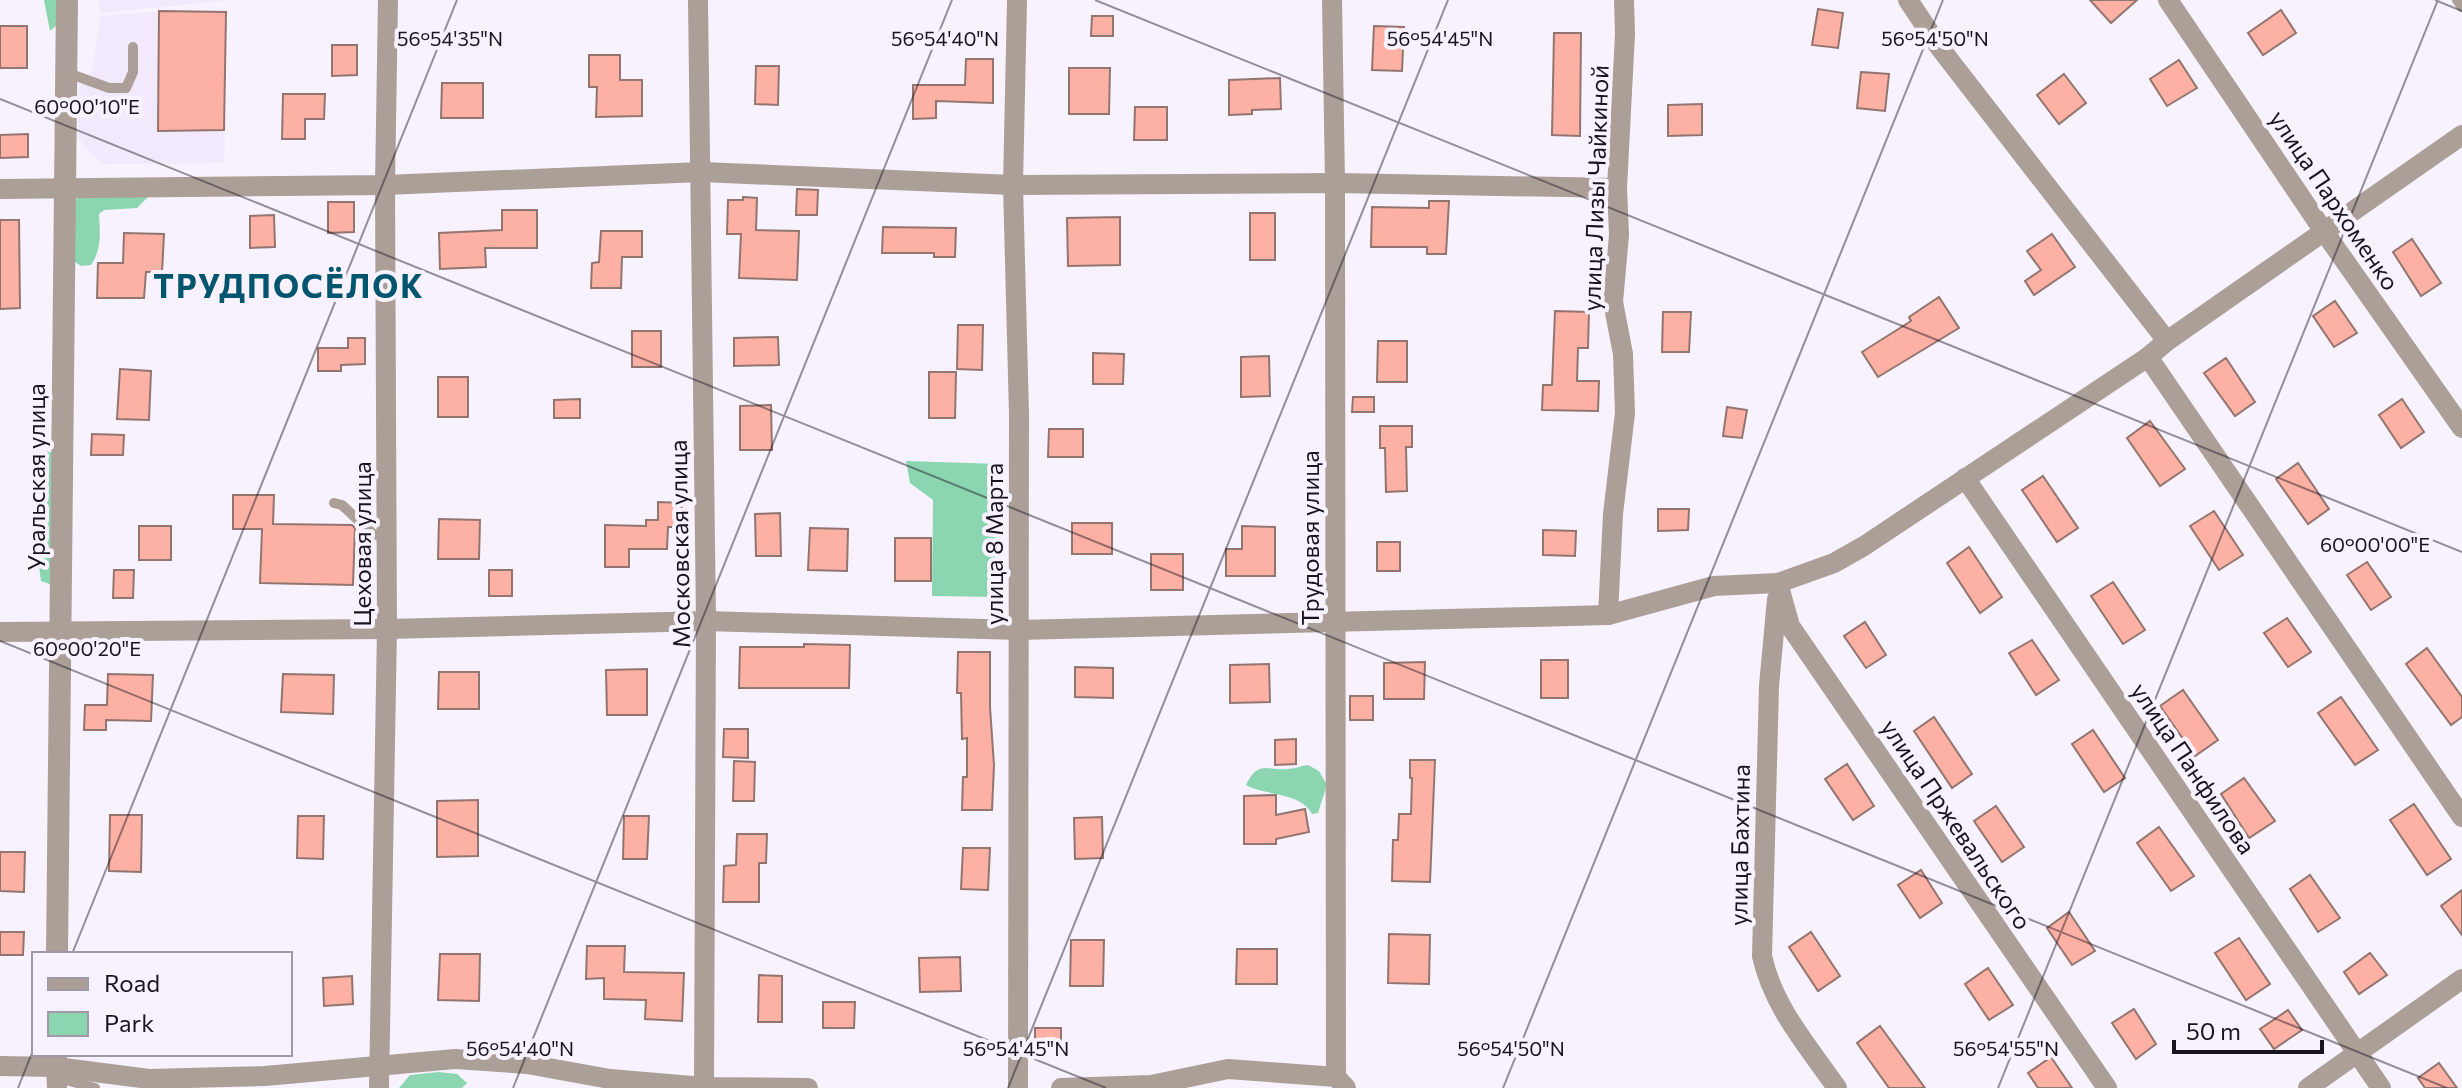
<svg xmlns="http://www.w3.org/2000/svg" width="2462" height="1088" font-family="Commissioner,sans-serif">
<rect width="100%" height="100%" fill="#f7f2fd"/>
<g fill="#f3e9fd">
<path d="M99,0h130l-130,13z"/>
<path d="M155,12h71l-2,151 -122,1 -24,-26v-47l6,-12 9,-10 7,-53z"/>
</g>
<g fill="#8bd6b1">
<path d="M44,0h16l-2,24 -8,7z"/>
<path d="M81,195l67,2 -11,11 -33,2 -5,4c1,18 3,35 -8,51l-10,1 -10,-7 3,-58z"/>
<path d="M47,451l8,3 -3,131 -11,-4 -5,-36 6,-88z"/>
<path d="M906,461l94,3 -2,133 -66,-1 1,-96 -23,-17z"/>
<path d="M1308,765l11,6 8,14 -9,28 -6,1c-11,-22 -47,-18 -66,-29 12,-26 22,-14 41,-16 7,0 14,-3 21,-4z"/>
<path d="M439,1072l18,2 10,9 -5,5h-63l11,-13z"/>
</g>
<g fill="#fdb1a5" stroke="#937570" stroke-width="2">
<path d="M2090,0h47l-26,23z"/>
<path d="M1818,9l25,4 -5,35 -26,-3z"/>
<path d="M2281,10l15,23 -33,22 -15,-22z"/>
<path d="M159,11l67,1 -2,118 -66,1z"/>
<path d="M1092,16h21v20h-22z"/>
<rect x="0" y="26" width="27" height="42"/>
<path d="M1374,26l30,1 -2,44 -30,-1z"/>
<path d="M1554,33h27l-1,103 -28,-1z"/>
<path d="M332,45h25v30l-25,1z"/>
<path d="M589,55h31v25h22v36l-46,1 1,-30h-8z"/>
<path d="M966,59h27v44l-57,-2v17l-23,1v-34h52z"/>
<path d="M2179,60l18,28 -30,18 -17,-27z"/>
<path d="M756,66h23l-1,39 -23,-1z"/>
<path d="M1069,68h41l-1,46h-40z"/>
<path d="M1861,72l28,2 -4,37 -28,-3z"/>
<path d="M2064,74l22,29 -27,21 -22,-29z"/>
<path d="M1280,78l1,31 -29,1v4l-23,1v-35z"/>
<path d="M442,83h41v35h-42z"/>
<path d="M283,94h42l-1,25h-19v20h-23z"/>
<path d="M1702,104v31l-34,1v-31z"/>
<path d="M1135,107h32v33h-33z"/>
<path d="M28,134v23l-28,1v-23z"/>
<path d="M797,189l21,1 -1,25h-21z"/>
<path d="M743,197l14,1 -1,32 43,1 -2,49 -58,-2 2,-44h-14l1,-34h15z"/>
<path d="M1429,201h20l-3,53h-19v-7h-56l1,-40 57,1z"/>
<path d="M328,202h26v30l-26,1z"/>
<path d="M502,210h35v38h-52l1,19 -46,2 -1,-36 63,-3z"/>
<rect x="1250" y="213" width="25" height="47"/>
<path d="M274,215l1,32 -25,1v-32z"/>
<path d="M1120,217v48l-52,1 -1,-48z"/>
<path d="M0,220h19l1,88 -20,1z"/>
<path d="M883,227l73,1 -1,29h-21v-4h-52z"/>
<path d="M601,231h41v26h-20l-1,31h-30l1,-25 7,-1z"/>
<path d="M124,233l40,1 -2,38h-16l-2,26h-47l1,-35h25z"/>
<path d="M2052,234l23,33 -41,28 -9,-14 16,-11 -14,-19z"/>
<path d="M2412,239l29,44 -20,13 -28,-44z"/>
<path d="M1939,297l20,31 -81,49 -16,-25 49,-31 -2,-4z"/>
<path d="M2335,301l22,32 -23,14 -21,-31z"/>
<path d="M1555,311l34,1 -1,36h-10l-1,33h22l-1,30 -56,-1 1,-25h9z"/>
<path d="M1663,312h28l-2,40h-27z"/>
<path d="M958,325h25l-1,45 -25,-1z"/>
<rect x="632" y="331" width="29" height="36"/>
<path d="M778,337l1,28 -45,1v-28z"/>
<path d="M348,338h17v26l-24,1v6h-23v-23h30z"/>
<path d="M1378,341h29v41h-30z"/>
<path d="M1093,353l31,1 -1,30h-30z"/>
<path d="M1269,356l1,40 -29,1v-40z"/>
<path d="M2226,358l29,44 -20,14 -31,-43z"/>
<path d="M120,369l31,2 -2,49 -32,-1z"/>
<path d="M929,372h27l-1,46h-26z"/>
<rect x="438" y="377" width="30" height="40"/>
<path d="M1353,397h21v15h-22z"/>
<path d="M580,399v19h-26v-18z"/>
<path d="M2402,399l22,33 -23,16 -22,-33z"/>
<path d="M771,405l1,45h-32v-44z"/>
<path d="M1727,407l20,3 -5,28 -19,-2z"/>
<path d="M2150,421l35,48 -25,17 -33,-48z"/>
<path d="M1380,426h32v21h-6l1,44 -21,1 -1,-44h-5z"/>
<path d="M1049,429h34v28h-35z"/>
<path d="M92,434l32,1 -1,20h-32z"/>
<path d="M2298,463l31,46 -21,15 -32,-45z"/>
<path d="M2043,476l35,52 -21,14 -35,-52z"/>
<path d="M233,495h41l-1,29 79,1 3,3 -2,57 -93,-2 2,-54h-29z"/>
<path d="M658,502l24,1 -2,24h-12l-1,22h-38v18h-24v-42l41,1v-6h12z"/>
<path d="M1658,509h31l-1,21 -30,1z"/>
<path d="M2214,511l29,44 -24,15 -29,-44z"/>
<path d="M780,513l1,43h-25l-1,-42z"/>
<path d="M439,519l41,1 -1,39h-41z"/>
<rect x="1072" y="523" width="40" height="31"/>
<rect x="139" y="526" width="32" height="34"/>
<path d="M1242,526l33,1v49h-49v-27h16z"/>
<path d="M810,528l38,1 -1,42 -39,-1z"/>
<path d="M1543,530l33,1 -1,25 -32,-1z"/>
<rect x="895" y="538" width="36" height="43"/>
<rect x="1377" y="542" width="23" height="29"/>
<path d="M1969,547l33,50 -22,16 -33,-50z"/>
<rect x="1151" y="554" width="32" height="36"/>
<path d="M2367,562l24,35 -20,13 -24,-35z"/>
<path d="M114,570h20l-1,28h-20z"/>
<rect x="489" y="570" width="23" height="26"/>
<path d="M2113,582l32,48 -22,14 -32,-48z"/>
<path d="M2287,618l24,34 -23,15 -24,-34z"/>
<path d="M1865,622l21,33 -20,13 -22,-32z"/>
<path d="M2032,640l27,40 -23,15 -27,-42z"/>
<path d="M804,644l46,1 -1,43h-110l1,-41h64z"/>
<path d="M2427,648l35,49v20l-11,8 -45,-61z"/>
<path d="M958,652h32v55l4,58 -2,45h-30l1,-33h4v-39l-5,1 -1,-46h-4z"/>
<rect x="1541" y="660" width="27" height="38"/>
<path d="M1425,662l-1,37h-40v-36z"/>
<path d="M1269,664l1,38 -40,1v-38z"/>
<path d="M1075,667l38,1v30l-38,-1z"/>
<path d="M647,669v46h-40l-1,-45z"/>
<path d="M439,672h40v37h-41z"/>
<path d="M108,674l45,1 -2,46 -45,-1v10h-22l1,-25h22z"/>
<path d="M283,674l51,1 -1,39 -52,-2z"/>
<path d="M2183,690l35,50 -23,16 -35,-50z"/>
<rect x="1350" y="696" width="23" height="24"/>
<path d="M2341,697l37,53 -23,15 -37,-52z"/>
<path d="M1934,717l38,57 -20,14 -38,-57z"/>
<path d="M724,729h24v29l-25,-1z"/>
<path d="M2093,730l32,48 -21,14 -32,-48z"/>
<path d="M1296,739v25l-21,1v-25z"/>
<path d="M1410,760h25l-5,122 -38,-1 1,-41h5l1,-26h12l1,-36h-2z"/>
<path d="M734,761l21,1 -1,39h-21z"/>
<path d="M1847,764l27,42 -21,14 -28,-41z"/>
<path d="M2244,778l31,43 -26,17 -28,-44z"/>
<path d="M1276,795v20l29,-6 4,23 -33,7v5h-32v-48z"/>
<path d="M478,800v56l-41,1v-56z"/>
<path d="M2414,804l37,55 -24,16 -37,-55z"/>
<path d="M1996,806l28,41 -22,15 -28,-41z"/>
<path d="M110,815h32l-1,57 -32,-1z"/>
<path d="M298,816h26l-1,43 -26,-1z"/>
<path d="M624,816h25l-2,43h-24z"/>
<path d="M1102,817l1,41 -28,1 -1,-41z"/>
<path d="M2159,827l35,49 -23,15 -34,-48z"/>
<path d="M737,834h30l-1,29h-7v39h-36l1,-36 12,-1z"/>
<path d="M963,848h27l-2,42 -27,-1z"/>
<path d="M0,852h25l-1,40 -24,-1z"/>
<path d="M1921,870l21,33 -22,15 -22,-33z"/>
<path d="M2310,875l30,43 -22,14 -28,-43z"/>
<path d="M2462,890v45l-21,-29z"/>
<path d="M2069,912l26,39 -23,14 -25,-37z"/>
<path d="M0,932h24l-1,23h-23z"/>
<path d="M1811,932l29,44 -22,15 -29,-44z"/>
<path d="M1389,934l41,1 -1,49 -41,-1z"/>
<path d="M2239,938l31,46 -24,16 -31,-47z"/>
<path d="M1071,940h33l-1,46h-33z"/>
<path d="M587,946h38l-1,26 60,1 -2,48 -37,-2 1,-19 -42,-1v-21l-18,1z"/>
<path d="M1237,949h40v35h-41z"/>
<path d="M2370,953l17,22 -28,19 -15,-22z"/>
<path d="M440,954h40l-1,47 -41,-1z"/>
<path d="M960,957l1,34 -41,1 -1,-34z"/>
<path d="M1988,968l25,37 -24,15 -24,-36z"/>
<path d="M759,975l23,1v46h-24z"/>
<path d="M352,976l1,28 -29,2 -1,-28z"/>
<path d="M823,1002h32l-1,26h-31z"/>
<path d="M2134,1009l22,35 -20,15 -24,-36z"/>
<path d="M2288,1010l14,20 -28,19 -14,-20z"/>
<path d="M1880,1026l45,62h-36l-32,-45z"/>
<rect x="1035" y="1028" width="26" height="22"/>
<path d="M2051,1057l21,31h-34l-10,-15z"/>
<path d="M2439,1063l18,25h-32l-7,-10z"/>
</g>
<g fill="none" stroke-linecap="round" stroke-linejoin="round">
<g stroke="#ab9f98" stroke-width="10">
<path d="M2457,0l5,7"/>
<path d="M68,73l41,15h17l7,-16v-25"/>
<path d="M334,503l8,2 30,28 15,7"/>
<path d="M58,1073l1,5 36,10"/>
</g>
<g stroke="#ab9f98" stroke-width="20">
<path d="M698,0l8,621 -2,467"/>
<path d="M1017,0l-4,185 6,229 -1,674"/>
<path d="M1332,0l3,183 1,894"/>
<path d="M1908,0l32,48 227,293"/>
<path d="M2168,0l155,230 139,198"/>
<path d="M0,189l385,-4 316,-13 312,13 322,-2 282,5"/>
<path d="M2148,357l314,460"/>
<path d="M1965,478l416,610"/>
<path d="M1778,583l12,43 317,462"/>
<path d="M1777,599l-8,87 -7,270c11,51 46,90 75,132"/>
<path d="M1608,615l5,-101 12,-101 -2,-59 -10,-52 6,-67 -2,-47 8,-154 -1,-34"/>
<path d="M0,632l387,-3 319,-8 313,9 589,-15 106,-29 64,-3 56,-20 30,-17 284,-189 19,-16 295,-206"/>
<path d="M0,1066l56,1 93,12 116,-3 190,-17 72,5 83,15 94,8 104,1"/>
<path d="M56,1067l1,21"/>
<path d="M379,1088l8,-459 -2,-444 3,-185"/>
<path d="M1061,1088l90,-3 77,-16 108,8 10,11"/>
<path d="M2308,1088l154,-109"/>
</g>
<g stroke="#ab9f98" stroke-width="22">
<path d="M57,954l10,-954"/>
<path d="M56,1067v-13"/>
</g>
</g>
<path fill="none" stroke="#19141e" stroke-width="2" stroke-opacity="0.45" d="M1095,0l1367,552M2435,0l27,11M0,99l2447,989M0,641l1106,447M72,954l385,-954M18,1088l16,-40M513,1088l439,-1088M1008,1088l440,-1088M1503,1088l440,-1088M1998,1088l440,-1088"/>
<g text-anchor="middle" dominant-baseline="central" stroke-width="8" stroke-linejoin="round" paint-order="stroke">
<g font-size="24" fill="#19141e" stroke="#f7f2fd">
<text transform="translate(1595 188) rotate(-88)">улица Лизы Чайкиной</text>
<text transform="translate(2335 200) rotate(56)">улица Пархоменко</text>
<text transform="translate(35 477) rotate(-90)">Уральская улица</text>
<text transform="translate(1309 538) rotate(-90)">Трудовая улица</text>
<text transform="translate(361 544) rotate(-90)">Цеховая улица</text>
<text transform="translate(679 544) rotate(-91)">Московская улица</text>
<text transform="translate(993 544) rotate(-90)">улица 8 Марта</text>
<text transform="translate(2194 768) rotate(56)">улица Панфилова</text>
<text transform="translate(1957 824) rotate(56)">улица Пржевальского</text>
<text transform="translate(1739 845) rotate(-89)">улица Бахтина</text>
</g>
<g font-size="32" font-weight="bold" letter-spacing="2" fill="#02556e" stroke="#f7f2fd">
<text x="289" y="285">ТРУДПОСЁЛОК</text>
</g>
</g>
<g font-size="20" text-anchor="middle" fill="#19141e" stroke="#f7f2fd" stroke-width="8" stroke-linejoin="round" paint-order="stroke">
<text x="450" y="46">56°54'35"N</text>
<text x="945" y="46">56°54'40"N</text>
<text x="1440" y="46">56°54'45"N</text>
<text x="1935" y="46">56°54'50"N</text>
<text x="87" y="114">60°00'10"E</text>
<text x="2375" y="552">60°00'00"E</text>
<text x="87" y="656">60°00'20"E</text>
<text x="520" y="1056">56°54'40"N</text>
<text x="1016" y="1056">56°54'45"N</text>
<text x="1511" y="1056">56°54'50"N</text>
<text x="2006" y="1056">56°54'55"N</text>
</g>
<rect x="32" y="952" width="260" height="104" fill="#f7f2fd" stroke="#9e99a4" stroke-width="2"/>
<rect x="48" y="978" width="40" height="12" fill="#ab9f98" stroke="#9e99a4" stroke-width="2"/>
<text x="104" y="992" font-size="24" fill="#19141e">Road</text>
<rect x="48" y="1012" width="40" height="24" fill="#8bd6b1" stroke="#9e99a4" stroke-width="2"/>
<text x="104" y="1032" font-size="24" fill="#19141e">Park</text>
<path d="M2174 1040v12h148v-12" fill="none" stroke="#19141e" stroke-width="4"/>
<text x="2186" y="1040" font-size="24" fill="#19141e" stroke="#f7f2fd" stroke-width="6" paint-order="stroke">50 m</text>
</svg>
